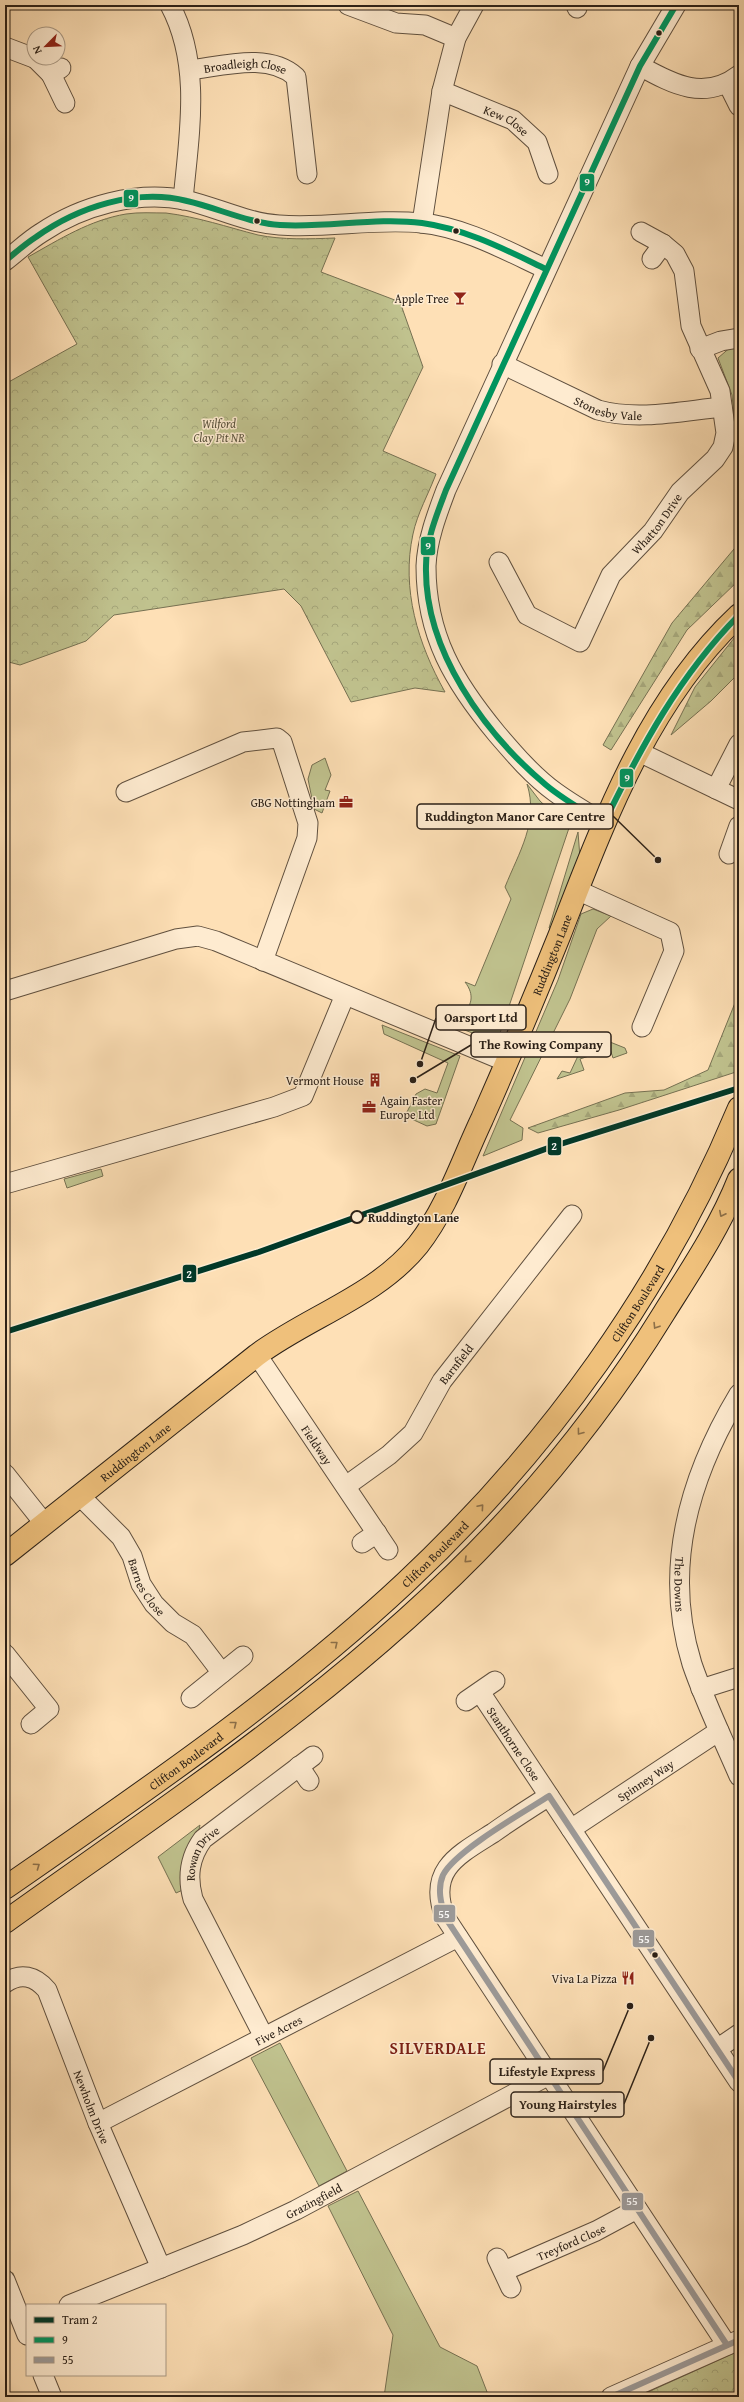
<svg xmlns="http://www.w3.org/2000/svg" width="744" height="2402" font-family="'Gentium Book Plus',serif">
<defs>
<pattern id="forest-firs" width="22" height="20" patternUnits="userSpaceOnUse"><rect width="22" height="20" fill="#c0c28e"/><path d="M5 1l3.5 6h-7zM16 11l3.5 6h-7z" fill="#a5a67a"/></pattern>
<pattern id="park-crowns" width="20" height="18" patternUnits="userSpaceOnUse"><rect width="20" height="18" fill="#c0c28e"/><path d="M2 6a3 3 0 1 1 6 0M12 15a3 3 0 1 1 6 0" fill="none" stroke="#a5a67a"/></pattern>
</defs>
<rect width="100%" height="100%" fill="#fee0b6"/>
<filter id="stains"><feTurbulence type="fractalNoise" baseFrequency=".005" numOctaves="4"/><feColorMatrix values="0 0 0 0 .2 0 0 0 0 .09 0 0 0 0 .02 0 0 0 .5 -.17"/></filter>
<radialGradient id="worn" r=".72"><stop offset=".6" stop-color="#630" stop-opacity="0"/><stop offset="1" stop-color="#630" stop-opacity=".3"/></radialGradient>
<g fill="#c0c28e" stroke="#767152">
<path d="M739,344v73l-5,-1 -2,-21 -14,-37 15,-13z"/>
<path d="M325,758l6,17 -6,15 5,1 -8,22 -8,-4 -6,-30 4,-14z"/>
<path d="M527,784l13,17 29,27 -72,214 -57,-21 4,-4 17,-1c11,-10 14,-21 4,-34l10,4 36,-87 -6,-12c14,-35 34,-65 22,-103z"/>
<path d="M578,832l2,26 -28,72 -3,-2z"/>
<path d="M593,909l18,7 -14,13 -27,70 -60,121 13,8 -1,12 -39,16 75,-176 23,-66z"/>
<path d="M382,1025l78,31 -24,68 -9,2 -22,-10 11,-22 9,-5 12,4 11,-30 -64,-29z"/>
<path d="M600,1038l25,10 2,5 -14,5 -3,-9 -30,10 4,11 -27,9 5,-8 8,2 14,-30 12,5z"/>
<path d="M101,1169l2,7 -36,12 -3,-9z"/>
<path d="M200,1825l-15,64 -9,4 -18,-36z"/>
<path d="M280,2043l67,128 -28,15 -68,-128z"/>
<path d="M358,2191l82,156 37,19 12,31h-105l9,-62 -65,-129z"/>
</g>
<g fill="url(#forest-firs)" stroke="#767152">
<path d="M739,543v37l-52,50 -76,120 -8,-5 69,-122z"/>
<path d="M739,632v41l-28,28 -40,34 24,-48z"/>
<path d="M739,993v78l-120,39 -81,23 -10,-5 97,-35 39,-3 44,-20z"/>
</g>
<g fill="url(#park-crowns)" stroke="#767152">
<path d="M166,213c32,4 61,14 92,22 25,5 51,4 77,3l-14,34 79,30 23,65 -40,84 53,23c-7,19 -19,40 -23,60 -12,55 5,110 32,158l-30,-4 -64,14 -50,-96 -17,-17 -170,26 -28,26 -66,24 -15,-4v-277l72,-40 -49,-87c32,-18 62,-37 98,-43 13,-2 27,-1 40,-1z"/>
<path d="M739,2351v46h-102z"/>
</g>
<g fill="none" stroke-linecap="round" stroke-linejoin="round">
<g stroke="#60503f" stroke-width="21">
<g id="minor">
<path d="M170,5c32,60 19,130 13,195"/>
<path d="M348,5l48,18 29,2 31,13"/>
<path d="M576,5l1,3"/>
<path d="M5,47l29,11"/>
<path d="M35,58l16,16 10,-6"/>
<path d="M640,66c34,19 65,35 99,9"/>
<path id="s1" d="M190,70c33,-4 79,-18 106,7l11,97"/>
<path d="M51,74l14,29"/>
<path d="M728,84l11,22"/>
<path id="s2" d="M442,91l71,29 24,22 11,32"/>
<path d="M422,223l20,-132 14,-53 18,-33"/>
<path d="M652,259l11,-15"/>
<path d="M5,261c12,-9 23,-20 36,-28 40,-27 96,-43 144,-33 31,7 62,23 94,25 47,4 95,-7 142,-2 43,4 86,28 125,46"/>
<path d="M700,349l21,-8 18,-3"/>
<path id="s3" d="M502,364l96,46c40,11 84,1 124,-3"/>
<path id="s4" d="M499,562l28,53 53,27 31,-67 42,-44 27,-39 35,-33 8,-12 3,-14 -6,-42 -29,-65 -7,-55 -9,-17 -12,-10 -22,-12"/>
<path d="M639,752l100,48"/>
<path d="M716,789l23,-45"/>
<path d="M126,792l117,-50 34,-4 5,4 26,81 -1,15 -44,123"/>
<path d="M604,823c-17,-10 -34,-20 -49,-31 -22,-16 -40,-37 -58,-58 -43,-52 -71,-98 -71,-168 1,-26 11,-52 20,-76l194,-424 36,-61"/>
<path d="M729,854l10,-28"/>
<path d="M577,890l93,42 4,19 -32,76"/>
<path d="M5,991l171,-52 22,-3 18,5 291,121"/>
<path d="M5,1184l269,-77 29,-11 42,-101"/>
<path id="s5" d="M257,1355l131,195"/>
<path id="s6" d="M739,1394c-50,83 -77,174 -47,270 13,38 31,75 47,112"/>
<path d="M5,1474l39,49"/>
<path id="s7" d="M346,1486l43,-31 24,-22 29,-52 130,-166"/>
<path id="s8" d="M79,1495l42,42 11,19 9,28 13,20 19,19 20,12 29,38"/>
<path d="M362,1543l15,-10"/>
<path d="M5,1654l44,55 -18,15"/>
<path d="M701,1689l38,-12"/>
<path id="s9" d="M480,1692l259,390"/>
<path d="M191,1698l52,-42"/>
<path d="M466,1701l29,-20"/>
<path d="M299,1766l10,15"/>
<path d="M549,1796c-19,12 -38,24 -56,37 -35,22 -66,37 -48,84l282,428"/>
<path id="s10" d="M571,1829l148,-98"/>
<path id="s11" d="M5,1983c16,-11 30,-7 42,7l51,133 63,145"/>
<path id="s12" d="M264,2037l-71,-138c-6,-22 -4,-41 10,-60l110,-83"/>
<path d="M717,2049l22,-15"/>
<path id="s13" d="M98,2123l360,-186"/>
<path d="M497,2258l14,30"/>
<path id="s14" d="M504,2271l92,-40 41,-22"/>
<path d="M5,2280l22,55"/>
<path id="s15" d="M69,2305l174,-70 53,-25 253,-135"/>
<path d="M43,2375l9,22"/>
<path d="M611,2397l128,-57"/>
</g>
</g>
<g stroke="#2b2017" stroke-width="24">
<g id="major">
<path id="s16" d="M5,1555l252,-200c51,-38 120,-59 161,-110 29,-37 44,-84 64,-126 27,-61 53,-123 78,-185 44,-113 88,-234 179,-319"/>
</g>
</g>
<g stroke="#2b2017" stroke-width="24">
<g id="highway">
<path id="s17" d="M5,1888c137,-95 278,-191 400,-305 143,-134 259,-294 334,-475"/>
<path d="M5,1922c169,-121 347,-237 491,-390 62,-66 120,-141 168,-219 27,-43 56,-86 75,-134"/>
</g>
</g>
<use href="#minor" stroke="#feebd0" stroke-width="19"/>
<use href="#major" stroke="#efc07b" stroke-width="22"/>
<use href="#highway" stroke="#efc07b" stroke-width="22"/>
<g stroke="#feebd0" stroke-width="9">
<g id="bus-1">
<path d="M676,5l-36,61 -194,424c-9,24 -20,50 -20,76 -2,84 58,167 120,219 18,15 38,26 58,38 37,-76 75,-147 135,-208"/>
<path d="M5,261c10,-8 20,-17 31,-24 42,-30 100,-49 151,-36 31,7 61,22 93,24 48,3 95,-8 142,-2 44,6 84,27 124,46"/>
</g>
</g>
<g stroke="#feebd0" stroke-width="9">
<g id="bus-2">
<path d="M727,2345l-282,-428c-4,-14 -8,-28 -2,-42 12,-24 81,-63 106,-79l190,286"/>
<path d="M611,2397l128,-57"/>
</g>
</g>
<use href="#bus-1" stroke="#00945e" stroke-width="6"/>
<use href="#bus-2" stroke="#9c9a99" stroke-width="6"/>
<g stroke="#feebd0" stroke-width="9">
<path id="tram-1" d="M5,1332l254,-80 292,-105 188,-59"/>
</g>
<use href="#tram-1" stroke="#003828" stroke-width="6"/>
</g>
<defs><path id="oneway-chevron" d="M-2-3.5L2.5 0L-2 3.5" fill="none" stroke-width="1.6" stroke-linecap="round" stroke-linejoin="round"/></defs>
<g stroke="#8d7049">
<use href="#oneway-chevron" transform="translate(722 1214) rotate(117)"/>
<use href="#oneway-chevron" transform="translate(656 1326) rotate(122)"/>
<use href="#oneway-chevron" transform="translate(580 1432) rotate(127)"/>
<use href="#oneway-chevron" transform="translate(481 1507) rotate(-49)"/>
<use href="#oneway-chevron" transform="translate(467 1560) rotate(136)"/>
<use href="#oneway-chevron" transform="translate(335 1644) rotate(-39)"/>
<use href="#oneway-chevron" transform="translate(234 1724) rotate(-38)"/>
<use href="#oneway-chevron" transform="translate(37 1866) rotate(-35)"/>
</g>
<defs>
<g id="bar-bare" transform="scale(1.08)"><path d="M-6-5H6L.8 .8V4.5H3.5V6h-7V4.5H-.8V.8Z" fill="#8f2418" stroke="#feebd0" stroke-width="2.5" paint-order="stroke"/></g>
<g id="office-bare" transform="scale(1.08)"><path d="M-6-3h4V-5.5h4V-3h4V5H-6ZM-1-4.5V-3h2v-1.5ZM-6 0V1H6V0Z" fill="#8f2418" stroke="#feebd0" stroke-width="2.5" paint-order="stroke"/></g>
<g id="building-bare" transform="scale(1.08)"><path d="M-4-6H4V6H1V3H-1V6H-4ZM-2.5-4.3h1.7v1.8h-1.7ZM.8-4.3h1.7v1.8H.8ZM-2.5-1h1.7V.8h-1.7ZM.8-1h1.7V.8H.8Z" fill="#8f2418" stroke="#feebd0" stroke-width="2.5" paint-order="stroke"/></g>
<g id="restaurant-bare" transform="scale(1.08)"><path d="M-5-6h1v4h1v-4h1v4h1v-4h1v5L-1.5 .5V6h-2V.5L-5-1ZM5-6V6H3V1.5H1.5Q1.5-4 5-6Z" fill="#8f2418" stroke="#feebd0" stroke-width="2.5" paint-order="stroke"/></g>
</defs>
<g fill-rule="evenodd">
<use href="#bar-bare" x="460" y="298"/>
<use href="#office-bare" x="346" y="802"/>
<use href="#building-bare" x="375" y="1080"/>
<use href="#office-bare" x="369" y="1107"/>
<use href="#restaurant-bare" x="628" y="1978"/>
</g>
<g fill="#2b2017" stroke="#feebd0" stroke-width="1.5">
<circle cx="659" cy="33" r="3.5"/>
<circle cx="257" cy="221" r="3.5"/>
<circle cx="456" cy="231" r="3.5"/>
<circle cx="655" cy="1955" r="3.5"/>
</g>
<circle fill="#feebd0" stroke="#2b2017" stroke-width="2" cx="357" cy="1217" r="6"/>
<g text-anchor="middle" dominant-baseline="central" stroke-width="3" stroke-linejoin="round" paint-order="stroke">
<g font-size="12" fill="#2b2017" stroke="#feebd0">
<text stroke="none"><textPath href="#s1" startOffset="56">Broadleigh Close</textPath></text>
<text stroke="none"><textPath href="#s2" startOffset="71">Kew Close</textPath></text>
<text stroke="none"><textPath href="#s3" startOffset="116">Stonesby Vale</textPath></text>
<text stroke="none"><textPath href="#s4" startOffset="262">Whatton Drive</textPath></text>
<text stroke="none"><textPath href="#s16" startOffset="838">Ruddington Lane</textPath></text>
<text stroke="none"><textPath href="#s17" startOffset="868">Clifton Boulevard</textPath></text>
<text stroke="none"><textPath href="#s7" startOffset="167">Barnfield</textPath></text>
<text stroke="none"><textPath href="#s5" startOffset="108">Fieldway</textPath></text>
<text stroke="none"><textPath href="#s16" startOffset="166">Ruddington Lane</textPath></text>
<text stroke="none"><textPath href="#s17" startOffset="545">Clifton Boulevard</textPath></text>
<text stroke="none"><textPath href="#s6" startOffset="202">The Downs</textPath></text>
<text stroke="none"><textPath href="#s8" startOffset="116">Barnes Close</textPath></text>
<text stroke="none"><textPath href="#s9" startOffset="62">Stanthorne Close</textPath></text>
<text stroke="none"><textPath href="#s17" startOffset="221">Clifton Boulevard</textPath></text>
<text stroke="none"><textPath href="#s10" startOffset="89">Spinney Way</textPath></text>
<text stroke="none"><textPath href="#s12" startOffset="205">Rowan Drive</textPath></text>
<text stroke="none"><textPath href="#s13" startOffset="203">Five Acres</textPath></text>
<text stroke="none"><textPath href="#s11" startOffset="173">Newholm Drive</textPath></text>
<text stroke="none"><textPath href="#s15" startOffset="266">Grazingfield</textPath></text>
<text stroke="none"><textPath href="#s14" startOffset="73">Treyford Close</textPath></text>
</g>
<g font-size="12" fill="#2b2017" stroke="#feebd0" text-anchor="end">
<text x="449" y="298">Apple Tree</text>
<text x="335" y="802">GBG Nottingham</text>
<text x="364" y="1080">Vermont House</text>
<text x="380" y="1100" text-anchor="start">Again Faster<tspan x="380" dy="14">Europe Ltd</tspan></text>
<text x="617" y="1978">Viva La Pizza</text>
</g>
<g font-size="12" font-style="italic" fill="#58513b" stroke="#feebd0">
<text x="219" y="423">Wilford<tspan x="219" dy="14">Clay Pit NR</tspan></text>
</g>
<g font-size="12" font-weight="bold" fill="#2b2017" stroke="#feebd0" text-anchor="start">
<text x="368" y="1217">Ruddington Lane</text>
</g>
<g font-size="16" font-weight="bold" letter-spacing="1" fill="#7a1f14" stroke="#feebd0">
<text x="438" y="2048">SILVERDALE</text>
</g>
</g>
<path fill="none" stroke="#2b2017" stroke-width="1.5" d="M658 860L613 816M420 1064L436 1018M413 1080L471 1045M630 2006L603 2071M651 2038L624 2104"/>
<g fill="#2b2017" stroke="#feebd0" stroke-width="1.5">
<circle cx="658" cy="860" r="4"/>
<circle cx="420" cy="1064" r="4"/>
<circle cx="413" cy="1080" r="4"/>
<circle cx="630" cy="2006" r="4"/>
<circle cx="651" cy="2038" r="4"/>
</g>
<g fill="#feebd0" stroke="#2b2017" stroke-width="1.5">
<rect x="417" y="804" width="196" height="25" rx="4"/>
<rect x="436" y="1005" width="90" height="25" rx="4"/>
<rect x="471" y="1032" width="140" height="25" rx="4"/>
<rect x="490" y="2059" width="113" height="25" rx="4"/>
<rect x="511" y="2092" width="113" height="25" rx="4"/>
</g>
<g font-size="13" text-anchor="middle" font-weight="bold" fill="#2b2017">
<text x="515" y="821">Ruddington Manor Care Centre</text>
<text x="481" y="1022">Oarsport Ltd</text>
<text x="541" y="1049">The Rowing Company</text>
<text x="547" y="2076">Lifestyle Express</text>
<text x="568" y="2109">Young Hairstyles</text>
</g>
<g stroke="#feebd0" stroke-width="1.5">
<rect x="579" y="173" width="16" height="19" rx="4" fill="#00945e"/>
<rect x="123" y="189" width="16" height="19" rx="4" fill="#00945e"/>
<rect x="420" y="536" width="16" height="20" rx="4" fill="#00945e"/>
<rect x="619" y="768" width="15" height="20" rx="4" fill="#00945e"/>
<rect x="547" y="1136" width="15" height="20" rx="4" fill="#003828"/>
<rect x="182" y="1264" width="15" height="19" rx="4" fill="#003828"/>
<rect x="433" y="1904" width="23" height="19" rx="4" fill="#9c9a99"/>
<rect x="632" y="1929" width="23" height="19" rx="4" fill="#9c9a99"/>
<rect x="621" y="2192" width="23" height="19" rx="4" fill="#9c9a99"/>
</g>
<g font-size="11" text-anchor="middle" font-weight="bold" fill="#fff">
<text x="587" y="186">9</text>
<text x="131" y="202">9</text>
<text x="428" y="550">9</text>
<text x="627" y="782">9</text>
<text x="554" y="1150">2</text>
<text x="189" y="1278">2</text>
<text x="444" y="1918">55</text>
<text x="644" y="1943">55</text>
<text x="632" y="2205">55</text>
</g>
<rect width="744" height="2402" fill="none" stroke="#fee0b6" stroke-width="20"/>
<rect x="6" y="6" width="732" height="2390" fill="none" stroke="#2b2017" stroke-width="2"/>
<rect x="10" y="10" width="724" height="2382" fill="none" stroke="#2b2017"/>
<rect x="26" y="2304" width="140" height="72" fill="#feebd0" stroke="#aa9a86"/>
<rect x="34" y="2317" width="20" height="6" fill="#003828" stroke="#aa9a86"/>
<text x="62" y="2324" font-size="12" fill="#2b2017">Tram 2</text>
<rect x="34" y="2337" width="20" height="6" fill="#00945e" stroke="#aa9a86"/>
<text x="62" y="2344" font-size="12" fill="#2b2017">9</text>
<rect x="34" y="2357" width="20" height="6" fill="#9c9a99" stroke="#aa9a86"/>
<text x="62" y="2364" font-size="12" fill="#2b2017">55</text>
<g transform="translate(46 46) rotate(246)"><circle r="19" fill="#feebd0" stroke="#aa9a86"/>
<path d="M0-3L7 15L0 10L-7 15Z" fill="#8f2418"/>
<text y="-6" font-size="11" font-weight="bold" text-anchor="middle" fill="#2b2017">N</text>
</g>
<rect width="100%" height="100%" filter="url(#stains)"/>
<rect width="100%" height="100%" fill="url(#worn)"/>
</svg>
